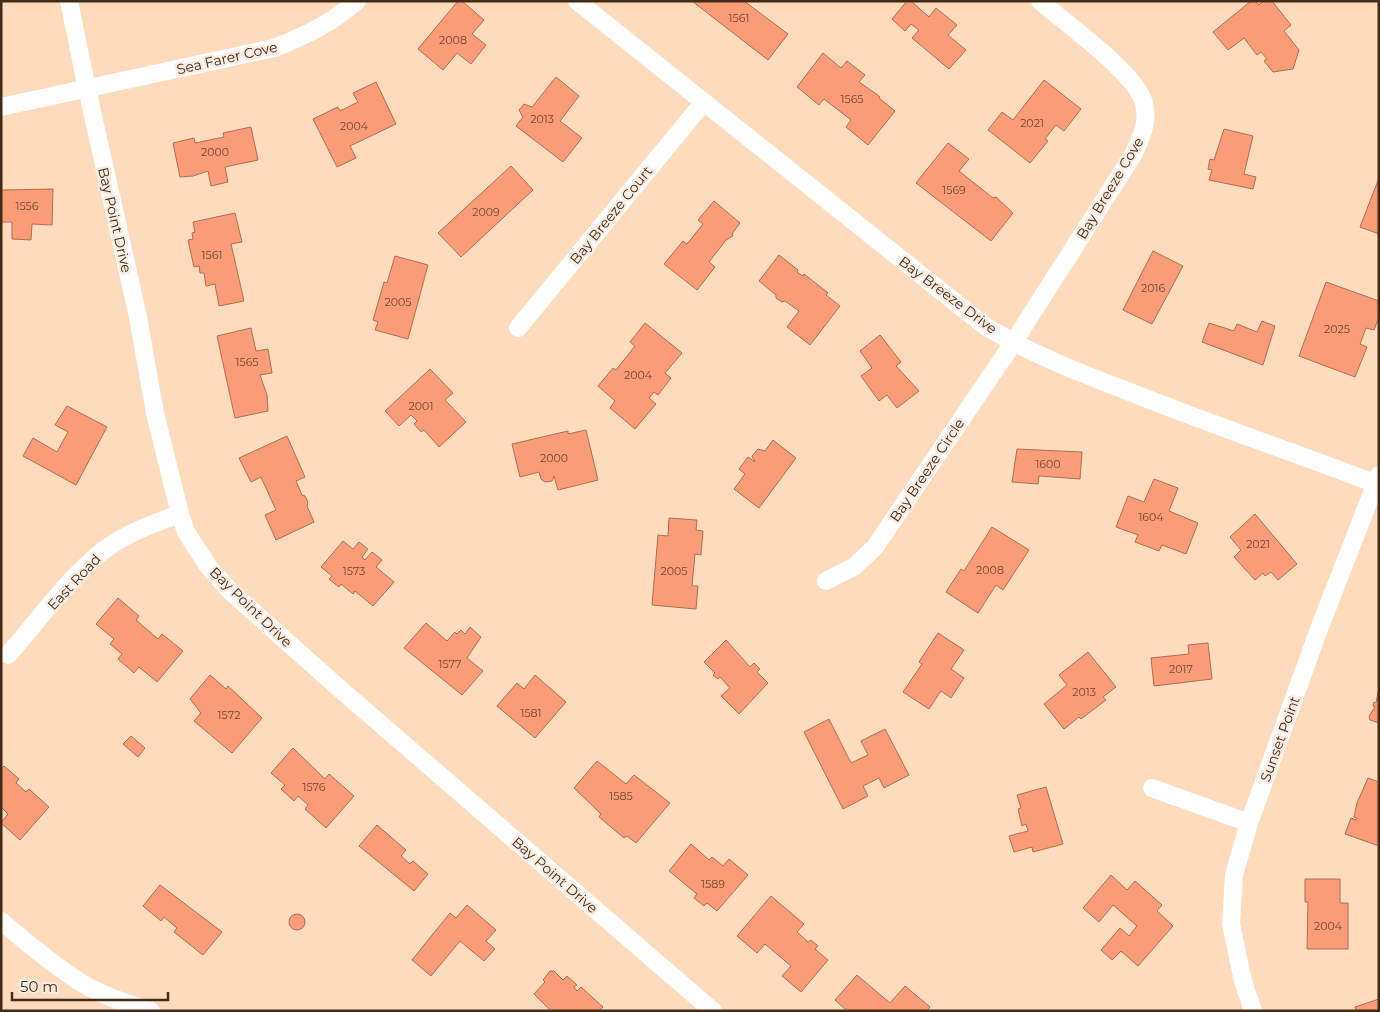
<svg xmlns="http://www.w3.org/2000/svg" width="1380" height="1012" font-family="Montserrat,sans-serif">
<rect width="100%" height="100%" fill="#ffdbbd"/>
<g fill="#fa9c78" stroke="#b06c52">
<path d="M458,1h4l22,19 -12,14 14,11 -15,19 -14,-11 -14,17 -25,-21z"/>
<path d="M692,1h52l44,33 -20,26z"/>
<path d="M907,1h4l18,16 7,-9 21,17 -9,10 18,15 -17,19 -37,-31 7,-8 -8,-6 -6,7 -13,-12z"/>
<path d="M1251,1h5l3,4 4,-4h9l19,24 -7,6 15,19 -6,19 -20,3 -9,-11 3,-2 -6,-7 -4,3 -13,-17 -16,12 -15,-18z"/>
<path d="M823,53l18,15 6,-7 18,14 -6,7 20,14 1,3 15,12 -27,34 -22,-18 5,-7 -27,-21 -5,6 -22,-18z"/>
<path d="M556,77l23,19 -19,25 22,17 -19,24 -47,-36 7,-9 -4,-7 5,-6 8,3z"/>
<path d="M1044,80l37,29 -17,22 -8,-6 -11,14 3,2 -18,22 -42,-33 14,-18 11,8z"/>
<path d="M376,82l20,42 -46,22 6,12 -19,9 -24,-48 25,-12 2,4 18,-9 -5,-9z"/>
<path d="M251,127l7,33 -33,7 3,15 -17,4 -3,-15 -15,5 -13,1 -7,-34 21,-5 1,5 29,-6 -1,-4z"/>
<path d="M1224,129l29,7 -9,38 12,3 -3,12 -44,-9 3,-10 -4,-1 2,-10 4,1z"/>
<path d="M948,143l21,16 -10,12 34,27 3,-1 17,16 -22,28 -75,-58z"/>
<path d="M511,166l22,24 -72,67 -23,-24z"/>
<path d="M1379,178v56l-19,-7z"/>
<path d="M1,187l1,3 51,-1 -1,36 -20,-1 -1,16 -19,-1v-17h-10l-1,8z"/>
<path d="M714,201l26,22 -8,11 1,2 -7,4 -17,22 6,5 -18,23 -33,-26 19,-23 4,3 16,-20 -5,-4z"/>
<path d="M235,213l7,29 -11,2 13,57 -25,5 -4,-22 -9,2 -2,-13h-4l-1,-7 -5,1 -6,-27 5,-1 -1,-6 3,-1 -2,-10z"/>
<path d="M1153,251l30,15 -31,58 -29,-14z"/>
<path d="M779,255l19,15 -1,2 6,4 1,-2 24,19 -2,2 14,11 -30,39 -23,-18 12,-16 -14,-10 -3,1 -6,-4v-3l-17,-14z"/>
<path d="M395,256l33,9 -20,74 -33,-9 3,-8 -5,-2 11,-38 3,1z"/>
<path d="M1326,282l53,19v16l-5,13 -8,-2 -6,16 7,3 -12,30 -56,-21z"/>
<path d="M1262,321l13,5 -12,39 -61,-23 7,-19 25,8 3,-7 20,8z"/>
<path d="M645,323l37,30 -17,20 6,5 -13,17 -4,-3 -5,6 7,6 -21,25 -25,-21 5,-7 -17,-15 15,-18 3,2 19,-24 -5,-4z"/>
<path d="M251,328l5,23 12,-2 4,24 -12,2 7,20 1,16 -33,7 -18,-82z"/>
<path d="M880,335l21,27 -5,4 23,25 -22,17 -10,-13 -8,6 -18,-25 11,-8 -12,-17z"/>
<path d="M430,369l23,24 -8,7 21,22 -27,25 -15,-17 -3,2 -7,-8 3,-3 -6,-6 -12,11 -14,-15z"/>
<path d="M67,406l40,21 -31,58 -53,-29 10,-18 24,14 11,-20 -13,-7z"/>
<path d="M586,430l12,50 -40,10 -4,-14 -2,5 -7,1 -4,-3 -2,-7 -19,5 -8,-33 56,-13v3z"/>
<path d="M287,436l18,41 -9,4 6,14 3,1 3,6 -1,4 7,16 -38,18 -11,-25 11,-5 -15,-33 -10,5 -12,-24z"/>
<path d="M773,440l23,18 -37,50 -25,-19 11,-15 -6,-5 9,-12 7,5 -3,-6 6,-7 7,2z"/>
<path d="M1017,449l65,3 -2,27 -41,-3 -1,8 -26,-2z"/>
<path d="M1154,479l24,9 -9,23 29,12 -12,31 -24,-9 -3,6 -24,-9 3,-7 -22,-8 12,-31 16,6z"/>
<path d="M1255,514l42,50 -19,16 -7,-8 -6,4 -2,-3 -8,7 -21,-23 7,-7 -11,-13z"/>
<path d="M669,518l28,2 -1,10 7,1 -2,24 -6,-1 -3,32h6l-2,23 -44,-4 6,-70 10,1z"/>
<path d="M992,527l37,23 -26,40 -7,-5 -18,28 -32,-21 15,-23 3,2z"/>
<path d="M343,541l10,8 6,-7 9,7 -6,8 3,3 7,-8 10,8 -6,7 18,15 -21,24 -18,-15 -2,3 -12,-10 -2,3 -10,-8 3,-3 -11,-9z"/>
<path d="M118,598l21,18 -3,4 22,19 4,-5 21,17 -26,31 -18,-15 -5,6 -16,-14 4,-5 -12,-10 4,-5 -18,-15z"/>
<path d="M426,623l21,18 8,-9 2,2 4,-4 4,4 5,-7 11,10 -14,21 16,13 -21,24 -58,-47z"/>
<path d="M938,633l26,17 -13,19 13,9 -13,20 -10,-7 -12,18 -26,-17 19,-28 -3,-2z"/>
<path d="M726,640l24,27 4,-4 6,6 -3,3 11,11 -29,31 -18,-18 9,-8 -10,-11 -2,2 -5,-4 2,-2 -11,-11z"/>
<path d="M1208,643l4,36 -58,7 -3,-28 38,-4 -1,-9z"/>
<path d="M1088,652l28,35 -13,10 3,3 -25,19 -2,-2 -15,12 -20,-25 23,-19 -8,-10z"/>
<path d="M210,675l16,14 2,-3 34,32 -30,35 -38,-32 7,-8 -11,-14z"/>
<path d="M535,675l31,27 -31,36 -38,-32 20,-23 7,6z"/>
<path d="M1378,692h1v31l-9,-3 -1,-4 6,-9 -2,-1 1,-4 2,1z"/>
<path d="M829,719l22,44 17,-8 -7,-14 24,-12 24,46 -25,13 -5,-10 -16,8 5,10 -25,13 -39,-77z"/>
<path d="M131,736l14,12 -7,9 -15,-13z"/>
<path d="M293,748l32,31 4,-5 25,22 -28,32 -21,-19 3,-4 -10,-9 -4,5 -13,-12 4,-4 -14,-12z"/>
<path d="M597,761l29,23 8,-9 36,28 -34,40 -9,-7 -3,2 -25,-21 2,-3 -27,-26z"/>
<path d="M4,766l15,13 -3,4 10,9 3,-3 20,18 -29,33 -19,-17 7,-9 -7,-7v-38z"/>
<path d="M1368,778l11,4v64l-34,-12 6,-16 5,2 1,-2 -3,-1 3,-14z"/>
<path d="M1046,787l17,57 -30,8 -1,-5 -18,5 -5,-16 19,-5 -2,-7 -4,2 -4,-17 3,-1 -4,-13z"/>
<path d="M377,825l29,25 -5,6 9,8 3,-3 15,13 -14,17 -55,-45z"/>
<path d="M691,844l18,16 3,-3 11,9 6,-7 19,16 -31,36 -10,-8 -3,3 -10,-8 3,-4 -28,-23z"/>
<path d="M1111,875l16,15 8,-9 27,24 -5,6 16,15 -35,40 -17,-15 -9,9 -11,-10 19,-22 9,8 8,-10 -24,-21 -14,17 -16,-14z"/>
<path d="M1305,879h35v24h8v46h-41l1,-47h-3z"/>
<path d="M160,885l62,47 -19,23 -29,-23 3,-4 -13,-11 -3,4 -18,-15z"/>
<path d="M771,896l33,28 -7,8 11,10 3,-2 7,6 -3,3 13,11 -27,32 -19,-16 9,-10 -26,-22 -8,9 -20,-17z"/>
<path d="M467,905l29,25 -10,11 9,8 -11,12 -24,-20 -29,35 -19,-16 38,-47 6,5z"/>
<circle cx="297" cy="922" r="8"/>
<path d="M550,971h4l9,9 4,-4 10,9 -3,2 3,4 4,-4 22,20 -4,4h-48l-17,-17 11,-12 -2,-2z"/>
<path d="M857,975l33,28 15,-17 25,21 -3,4h-80l-12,-11z"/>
<path d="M1379,999v12h-23l-1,-4z"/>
</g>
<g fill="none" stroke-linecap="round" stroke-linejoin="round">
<g stroke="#fff" stroke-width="18">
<path d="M69,1l18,88 51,228 17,96 25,101 6,18 22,34 22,25 110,98 373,322"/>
<path d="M577,1l408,325c46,28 95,47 145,66 82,33 166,61 249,93"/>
<path d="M1,107l273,-59c31,-12 58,-25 83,-47"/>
<path d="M518,328l185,-225"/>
<path d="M826,581l29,-15 20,-19 138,-204 120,-188c8,-17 16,-33 11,-52 -8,-30 -79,-80 -104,-102"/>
<path d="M8,655c28,-32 63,-80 96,-105 23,-17 50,-27 76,-36"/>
<path d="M1152,788l97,35"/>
<path d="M1,921c25,21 49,42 76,59 22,15 49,23 74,31"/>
<path d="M1253,1011l-10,-30 -12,-57 3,-49 15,-52 70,-194 60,-154"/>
</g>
</g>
<g text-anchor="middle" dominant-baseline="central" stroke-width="5" stroke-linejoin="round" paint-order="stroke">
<g font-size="11" fill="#71482f">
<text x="739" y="18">1561</text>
<text x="453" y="40">2008</text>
<text x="852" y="99">1565</text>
<text x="542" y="119">2013</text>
<text x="1032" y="123">2021</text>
<text x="354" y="126">2004</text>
<text x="215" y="152">2000</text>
<text x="954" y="190">1569</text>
<text x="27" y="206">1556</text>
<text x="486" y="212">2009</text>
<text x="212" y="255">1561</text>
<text x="1153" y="288">2016</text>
<text x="398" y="302">2005</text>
<text x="1337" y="329">2025</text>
<text x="247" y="362">1565</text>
<text x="638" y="375">2004</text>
<text x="421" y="406">2001</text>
<text x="554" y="458">2000</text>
<text x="1048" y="464">1600</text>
<text x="1151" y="517">1604</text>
<text x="1258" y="544">2021</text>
<text x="990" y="570">2008</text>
<text x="354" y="571">1573</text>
<text x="674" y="571">2005</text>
<text x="450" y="664">1577</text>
<text x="1181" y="669">2017</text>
<text x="1084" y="692">2013</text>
<text x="531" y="713">1581</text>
<text x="229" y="715">1572</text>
<text x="314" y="787">1576</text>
<text x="621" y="796">1585</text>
<text x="713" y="884">1589</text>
<text x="1328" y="926">2004</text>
</g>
<g font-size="14" fill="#432c17" stroke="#faede3">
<text transform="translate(227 58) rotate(-13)">Sea Farer Cove</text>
<text transform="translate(1110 188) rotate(-59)">Bay Breeze Cove</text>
<text transform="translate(611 215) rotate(-51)">Bay Breeze Court</text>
<text transform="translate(115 220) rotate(77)">Bay Point Drive</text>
<text transform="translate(948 295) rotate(37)">Bay Breeze Drive</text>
<text transform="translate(927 470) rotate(-56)">Bay Breeze Circle</text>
<text transform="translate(74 582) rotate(-47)">East Road</text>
<text transform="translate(251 607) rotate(44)">Bay Point Drive</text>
<text transform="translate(1280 739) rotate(-70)">Sunset Point</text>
<text transform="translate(555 875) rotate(41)">Bay Point Drive</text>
</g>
</g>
<rect width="1380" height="1012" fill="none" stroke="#432c17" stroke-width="5"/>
<path d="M12 992v8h156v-8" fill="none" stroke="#432c17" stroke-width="2.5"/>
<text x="20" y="992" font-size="15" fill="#432c17" stroke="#faede3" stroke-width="4" paint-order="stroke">50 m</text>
</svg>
